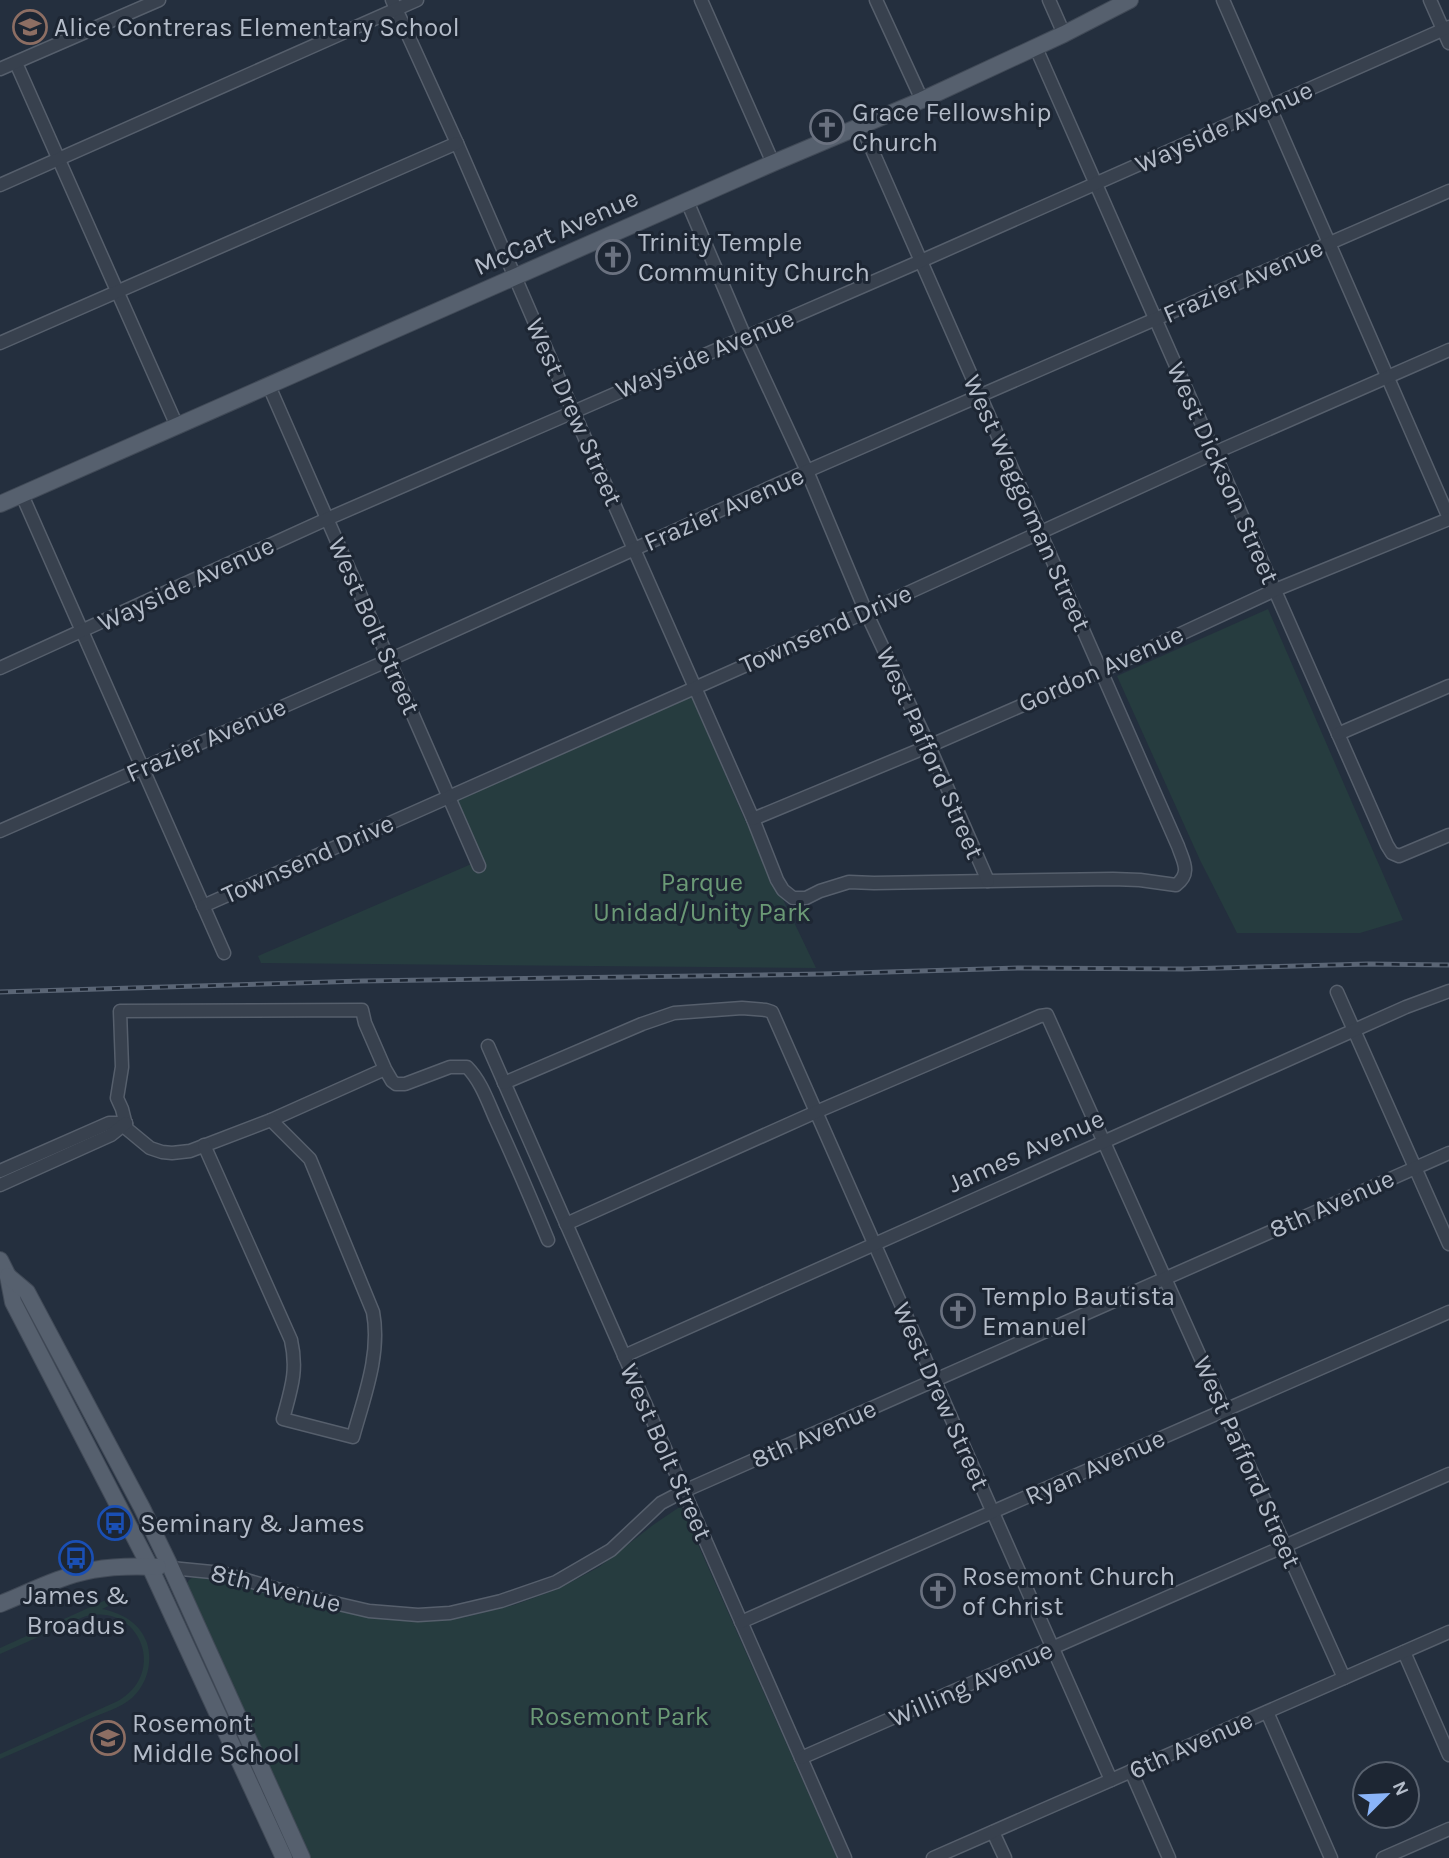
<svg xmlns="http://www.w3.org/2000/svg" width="1449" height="1858" font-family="Karla,sans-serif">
<rect width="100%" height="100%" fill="#242f3e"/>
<g fill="#263c3f">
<path d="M1268,609l135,311 -43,13h-123l-37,-73 -83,-184z"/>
<path d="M691,695l53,123 72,150 -555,-5 -3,-7 225,-97 -26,-61z"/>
<path d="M681,1506l156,352h-528l-123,-271c2,-8 5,-10 13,-11l176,42h87l52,-13 44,-16 41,-22 54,-42z"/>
<path d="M117,1595l2,6 -17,8c20,4 38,14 45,34 6,20 0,41 -15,55 -12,10 -29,15 -43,21 -30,14 -59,27 -89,40v-5l118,-53c52,-29 19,-103 -37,-83l-81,36v-6z"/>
</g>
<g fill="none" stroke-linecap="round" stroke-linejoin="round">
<g stroke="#565f6c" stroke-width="15">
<g id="minor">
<path d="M392,0l65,143 116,268 180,408 24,61 6,10 10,8h13l14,-7 29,-9 25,1 239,-4 27,1 36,5c16,-12 7,-24 2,-39l-316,-719"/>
<path d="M701,0l72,163"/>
<path d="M876,0l46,100"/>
<path d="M1049,0l15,34"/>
<path d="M1223,0l226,518"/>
<path d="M1430,0l19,43"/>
<path d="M1036,48l351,797 5,8 7,3 50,-21"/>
<path d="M16,63l161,363"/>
<path d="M0,69l159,-69"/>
<path d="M0,185l417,-185"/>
<path d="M687,201l58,136 62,134 59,141 63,134 59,135"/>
<path d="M0,343l457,-200"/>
<path d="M269,386l210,480"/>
<path d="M22,495l202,458"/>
<path d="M0,668l327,-149 594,-258 528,-234"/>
<path d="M1338,734l111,-48"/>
<path d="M753,819l176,-73 172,-75 174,-81 174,-71"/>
<path d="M0,831l389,-171 418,-189 642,-280"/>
<path d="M203,906l663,-294 348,-159 235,-103"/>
<path d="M1337,992l112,252"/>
<path d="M488,1046l357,812"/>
<path d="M385,1069l-114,51 -81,31 -18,2 -10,-1 -12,-4 -23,-19 -5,-20 -5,-11 5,-31 -2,-56 242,-1 3,13 20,46 7,12 4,3h9l45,-17h17c14,14 21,35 29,53 18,39 35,79 52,120"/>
<path d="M504,1083l138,-59 32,-11 68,-5 24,2 6,2 339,768"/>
<path d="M204,1145l87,195c7,31 0,49 -8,79l70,18c11,-40 28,-83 20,-125l-63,-153 -39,-39"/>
<path d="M0,1171l109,-48h17"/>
<path d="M0,1185l111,-50 15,-12"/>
<path d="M566,1224l250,-112 224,-96 7,-1 297,663"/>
<path d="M624,1356l782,-349 43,-16"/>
<path d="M171,1568l51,5 65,19 82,19 49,4 32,-2 51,-12 55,-19 55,-32 50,-47 23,-12 765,-338"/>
<path d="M741,1622l708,-310"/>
<path d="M1404,1652l45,103"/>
<path d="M1267,1712l64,146"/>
<path d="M801,1758l648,-284"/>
<path d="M1131,1771l38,87"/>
<path d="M993,1832l12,26"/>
<path d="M933,1858l516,-226"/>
<path d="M1383,1858l66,-29"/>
</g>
</g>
<g stroke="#414a57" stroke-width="18">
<g id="major">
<path d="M0,504l773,-341 149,-63 142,-66 66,-34"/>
<path d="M0,1260l8,16 5,26 137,265 134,291"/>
<path d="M8,1276l19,16 115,216 29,60 131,290"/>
<path d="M0,1604c30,-12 60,-28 93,-34 21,-4 44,-4 65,-3"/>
</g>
</g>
<use href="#minor" stroke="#38414e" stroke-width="12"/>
<use href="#major" stroke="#56606e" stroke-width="16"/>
<g stroke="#5a6575" stroke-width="5">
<path id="rail" d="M0,992l362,-11 460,-7 197,-6 166,1 183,-5 81,1"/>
</g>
<use href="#rail" stroke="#1d2633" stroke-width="2.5" stroke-dasharray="8" stroke-linecap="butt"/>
</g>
<defs>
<g id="school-ring" transform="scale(1.75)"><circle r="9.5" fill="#1d2633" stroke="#8d6e63" stroke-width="1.5"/><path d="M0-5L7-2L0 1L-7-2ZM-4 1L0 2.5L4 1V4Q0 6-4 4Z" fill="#8d6e63"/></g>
<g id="church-ring" transform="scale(1.75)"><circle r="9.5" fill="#1d2633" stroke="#6b7280" stroke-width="1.5"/><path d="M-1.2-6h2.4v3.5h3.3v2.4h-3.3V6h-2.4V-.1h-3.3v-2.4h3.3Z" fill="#6b7280"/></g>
<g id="bus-ring" transform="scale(1.75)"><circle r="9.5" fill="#1d2633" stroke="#1a4fb4" stroke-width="1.5"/><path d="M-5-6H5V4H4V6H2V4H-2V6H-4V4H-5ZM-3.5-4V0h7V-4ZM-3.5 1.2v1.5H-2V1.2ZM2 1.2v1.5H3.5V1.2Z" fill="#1a4fb4"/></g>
</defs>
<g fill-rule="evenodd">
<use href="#school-ring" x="30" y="27"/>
<use href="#church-ring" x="827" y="127"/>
<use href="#church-ring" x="613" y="257"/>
<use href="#church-ring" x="958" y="1311"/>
<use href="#bus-ring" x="115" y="1523"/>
<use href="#bus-ring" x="76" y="1558"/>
<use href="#church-ring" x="938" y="1591"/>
<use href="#school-ring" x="108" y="1738"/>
</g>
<g text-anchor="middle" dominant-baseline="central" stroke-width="6" stroke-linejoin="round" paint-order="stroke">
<g font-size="26" fill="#b4bcc9" stroke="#1d2633" text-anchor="start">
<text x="54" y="27">Alice Contreras Elementary School</text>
<text x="852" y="112">Grace Fellowship<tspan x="852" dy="30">Church</tspan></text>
<text x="638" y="242">Trinity Temple<tspan x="638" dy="30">Community Church</tspan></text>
<text x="982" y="1296">Templo Bautista<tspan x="982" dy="30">Emanuel</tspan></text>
<text x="140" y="1523">Seminary &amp; James</text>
<text x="962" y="1576">Rosemont Church<tspan x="962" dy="30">of Christ</tspan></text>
<text x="76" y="1595" text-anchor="middle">James &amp;<tspan x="76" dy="30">Broadus</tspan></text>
<text x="132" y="1723">Rosemont<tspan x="132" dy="30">Middle School</tspan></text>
</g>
<g font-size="26" fill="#b4bcc9" stroke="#1d2633">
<text transform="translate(1224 127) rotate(-24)">Wayside Avenue</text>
<text transform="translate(556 232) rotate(-24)">McCart Avenue</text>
<text transform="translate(1243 281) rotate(-24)">Frazier Avenue</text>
<text transform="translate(705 354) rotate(-23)">Wayside Avenue</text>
<text transform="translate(574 412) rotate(66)">West Drew Street</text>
<text transform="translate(1223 473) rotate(66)">West Dickson Street</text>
<text transform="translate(1027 503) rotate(66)">West Waggoman Street</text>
<text transform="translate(724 509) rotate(-24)">Frazier Avenue</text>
<text transform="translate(186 584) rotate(-25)">Wayside Avenue</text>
<text transform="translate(374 626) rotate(66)">West Bolt Street</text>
<text transform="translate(826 629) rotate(-24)">Townsend Drive</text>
<text transform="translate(1101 669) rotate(-24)">Gordon Avenue</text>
<text transform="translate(206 740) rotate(-24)">Frazier Avenue</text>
<text transform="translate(930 753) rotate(66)">West Pafford Street</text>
<text transform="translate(308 859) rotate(-24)">Townsend Drive</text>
<text transform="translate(1026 1151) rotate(-24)">James Avenue</text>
<text transform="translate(1332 1204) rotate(-24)">8th Avenue</text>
<text transform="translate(941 1396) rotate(66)">West Drew Street</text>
<text transform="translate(814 1434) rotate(-24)">8th Avenue</text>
<text transform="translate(666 1452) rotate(66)">West Bolt Street</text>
<text transform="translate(1247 1462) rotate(66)">West Pafford Street</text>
<text transform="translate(1095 1467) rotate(-24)">Ryan Avenue</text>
<text transform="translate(276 1588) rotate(14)">8th Avenue</text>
<text transform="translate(971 1684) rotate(-24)">Willing Avenue</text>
<text transform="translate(1191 1745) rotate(-24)">6th Avenue</text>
</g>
<g font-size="26" fill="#6b9a76" stroke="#1d2633">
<text x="702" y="882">Parque<tspan x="702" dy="30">Unidad/Unity Park</tspan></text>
<text x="619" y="1716">Rosemont Park</text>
</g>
</g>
<g transform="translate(1386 1795) rotate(66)"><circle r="33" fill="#1d2633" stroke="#59626f" stroke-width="2"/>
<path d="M0-5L12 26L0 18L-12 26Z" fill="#8ab4f8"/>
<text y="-10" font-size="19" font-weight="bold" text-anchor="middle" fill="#b4bcc9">N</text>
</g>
</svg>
